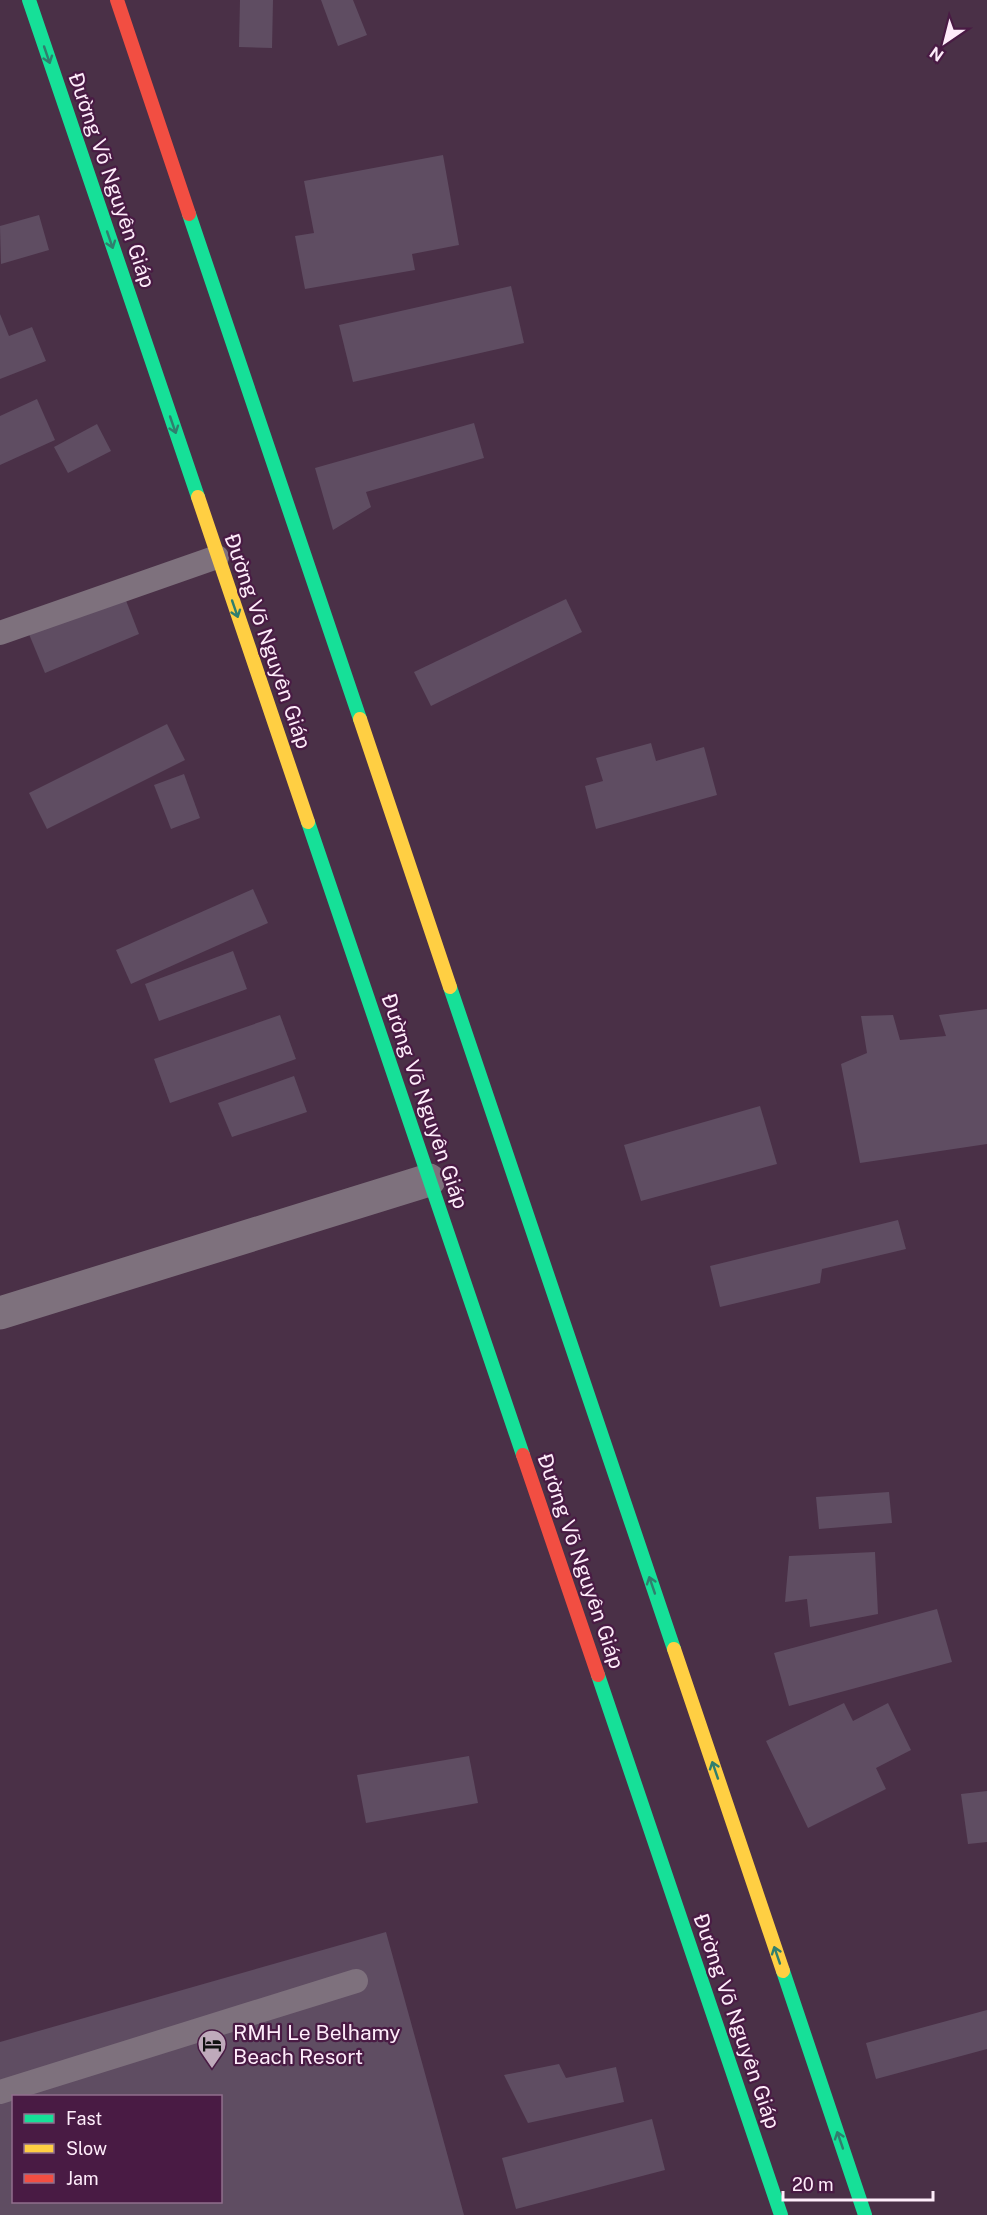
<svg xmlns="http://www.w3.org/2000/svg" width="987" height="2215" font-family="'Public Sans',sans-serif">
<rect width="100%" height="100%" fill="#4a3047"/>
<g fill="#5f4d62" fill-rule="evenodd">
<path d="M240,0h33l-1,48 -33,-1z"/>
<path d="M321,0h32l14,35 -29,11z"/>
<path d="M443,155l16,90 -47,9 3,16 -110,19 -10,-53 19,-3 -10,-52z"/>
<path d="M39,215l10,35 -48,14 -1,-38z"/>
<path d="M511,286l13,57 -171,39 -14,-57z"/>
<path d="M0,314l9,22 23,-9 14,34 -46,18z"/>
<path d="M37,399l18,41 -55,25v-49z"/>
<path d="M474,423l10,35 -118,34 5,15 -38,23 -18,-62z"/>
<path d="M97,424l14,27 -43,22 -14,-26z"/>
<path d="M125,598l14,36 -94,39 -21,-51z"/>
<path d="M566,599l16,33 -151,74 -17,-34z"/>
<path d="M167,724l18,36 -138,69 -18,-36z"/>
<path d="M651,743l5,18 48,-14 13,48 -121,34 -11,-43 18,-5 -7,-23z"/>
<path d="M184,774l16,44 -29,11 -17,-44z"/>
<path d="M253,889l15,34 -137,61 -15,-34z"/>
<path d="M233,951l14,38 -88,32 -14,-37z"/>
<path d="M987,1009v135l-127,19 -19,-99 26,-11 -6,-37 32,-1 7,25 46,-4 -7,-21z"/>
<path d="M280,1015l16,44 -126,44 -16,-44z"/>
<path d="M294,1076l13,36 -75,25 -14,-34z"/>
<path d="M760,1106l17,58 -136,37 -17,-56z"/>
<path d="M898,1220l8,29 -84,20 -2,14 -100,24 -10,-41z"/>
<path d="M889,1492l3,31 -73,6 -3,-32z"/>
<path d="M875,1552l3,62 -68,13 -3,-28 -22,3 4,-46z"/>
<path d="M937,1609l15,53 -163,44 -15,-53z"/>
<path d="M844,1703l9,18 35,-18 23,47 -35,18 10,21 -78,39 -42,-87z"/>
<path d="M469,1756l9,47 -112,20 -9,-48z"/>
<path d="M987,1791v51l-19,2 -7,-50z"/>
<path d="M386,1932l78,283h-464v-173zM14,2096h206v106h-206z"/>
<path d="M987,2010v39l-111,30 -10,-36z"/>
<path d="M559,2064l7,14 50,-11 8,35 -96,21 -24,-48z"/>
<path d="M652,2119l13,51 -149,39 -14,-51z"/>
</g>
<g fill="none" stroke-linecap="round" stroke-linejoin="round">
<g stroke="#7e717d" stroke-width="24">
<path d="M0,633l217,-76"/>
<path d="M0,2092l356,-111"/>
</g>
<path stroke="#7e717d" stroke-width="33" d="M0,1313l429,-133"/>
<g stroke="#16e098" stroke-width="14">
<path d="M29,0l169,497"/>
<path d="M189,214l171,505"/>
<path d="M308,822l215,633"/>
<path d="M450,987l224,662"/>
<path d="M598,1675l183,540"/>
<path d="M783,1971l82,244"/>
</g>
<g stroke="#ffcf43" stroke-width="14">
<path d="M198,497l110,325"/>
<path d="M360,719l90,268"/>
<path d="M674,1649l109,322"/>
</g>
<g stroke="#f24e42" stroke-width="14">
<path d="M117,0l72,214"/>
<path d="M523,1455l75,220"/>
</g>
</g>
<defs><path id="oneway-shaft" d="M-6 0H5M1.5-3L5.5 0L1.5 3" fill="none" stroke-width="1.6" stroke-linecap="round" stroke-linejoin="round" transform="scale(1.5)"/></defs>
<g stroke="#307e6e">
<use href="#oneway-shaft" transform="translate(47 55) rotate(71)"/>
<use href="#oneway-shaft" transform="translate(110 240) rotate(71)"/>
<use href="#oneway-shaft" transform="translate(173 425) rotate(71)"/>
<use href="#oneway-shaft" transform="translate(235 609) rotate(71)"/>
<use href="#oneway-shaft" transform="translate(652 1585) rotate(-109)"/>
<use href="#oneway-shaft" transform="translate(715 1770) rotate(-109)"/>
<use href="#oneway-shaft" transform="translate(777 1955) rotate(-109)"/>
<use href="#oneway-shaft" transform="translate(840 2140) rotate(-109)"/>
</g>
<defs>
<g id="hotel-pin" transform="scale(1.5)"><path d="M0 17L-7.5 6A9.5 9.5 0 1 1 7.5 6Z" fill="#bfaabb" stroke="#491b44"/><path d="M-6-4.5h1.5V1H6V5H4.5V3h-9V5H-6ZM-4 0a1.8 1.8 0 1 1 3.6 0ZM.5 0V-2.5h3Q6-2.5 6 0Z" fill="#111"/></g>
</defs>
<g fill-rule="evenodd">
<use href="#hotel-pin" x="212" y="2044"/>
</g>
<g text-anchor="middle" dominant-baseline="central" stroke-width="4.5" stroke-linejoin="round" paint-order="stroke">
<g font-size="21" fill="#feecfa" stroke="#491b44">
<text transform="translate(112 180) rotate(71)">Đường Võ Nguyên Giáp</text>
<text transform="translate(268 641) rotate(71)">Đường Võ Nguyên Giáp</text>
<text transform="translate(425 1101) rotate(71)">Đường Võ Nguyên Giáp</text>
<text transform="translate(581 1561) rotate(71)">Đường Võ Nguyên Giáp</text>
<text transform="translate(737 2021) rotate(71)">Đường Võ Nguyên Giáp</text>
</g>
<g font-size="21" fill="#feecfa" stroke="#491b44" text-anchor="start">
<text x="233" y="2032">RMH Le Belhamy<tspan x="233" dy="24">Beach Resort</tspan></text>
</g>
</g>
<rect x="12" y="2095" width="210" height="108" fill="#491b44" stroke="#916f8d" stroke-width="1.5"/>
<rect x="24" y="2114" width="30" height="9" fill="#16e098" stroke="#916f8d" stroke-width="1.5"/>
<text x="66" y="2125" font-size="18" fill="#feecfa">Fast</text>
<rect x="24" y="2144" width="30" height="9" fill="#ffcf43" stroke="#916f8d" stroke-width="1.5"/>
<text x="66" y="2155" font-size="18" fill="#feecfa">Slow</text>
<rect x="24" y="2174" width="30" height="9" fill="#f24e42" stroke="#916f8d" stroke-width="1.5"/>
<text x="66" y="2185" font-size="18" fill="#feecfa">Jam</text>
<g transform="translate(945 42) rotate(215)" stroke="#491b44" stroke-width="4.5" paint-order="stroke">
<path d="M0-4.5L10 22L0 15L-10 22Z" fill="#feecfa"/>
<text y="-9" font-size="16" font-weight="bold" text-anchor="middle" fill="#feecfa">N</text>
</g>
<path d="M783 2191v9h150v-9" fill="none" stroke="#feecfa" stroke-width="3"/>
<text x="792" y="2191" font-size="18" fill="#feecfa" stroke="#491b44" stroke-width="4.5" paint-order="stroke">20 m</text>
</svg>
